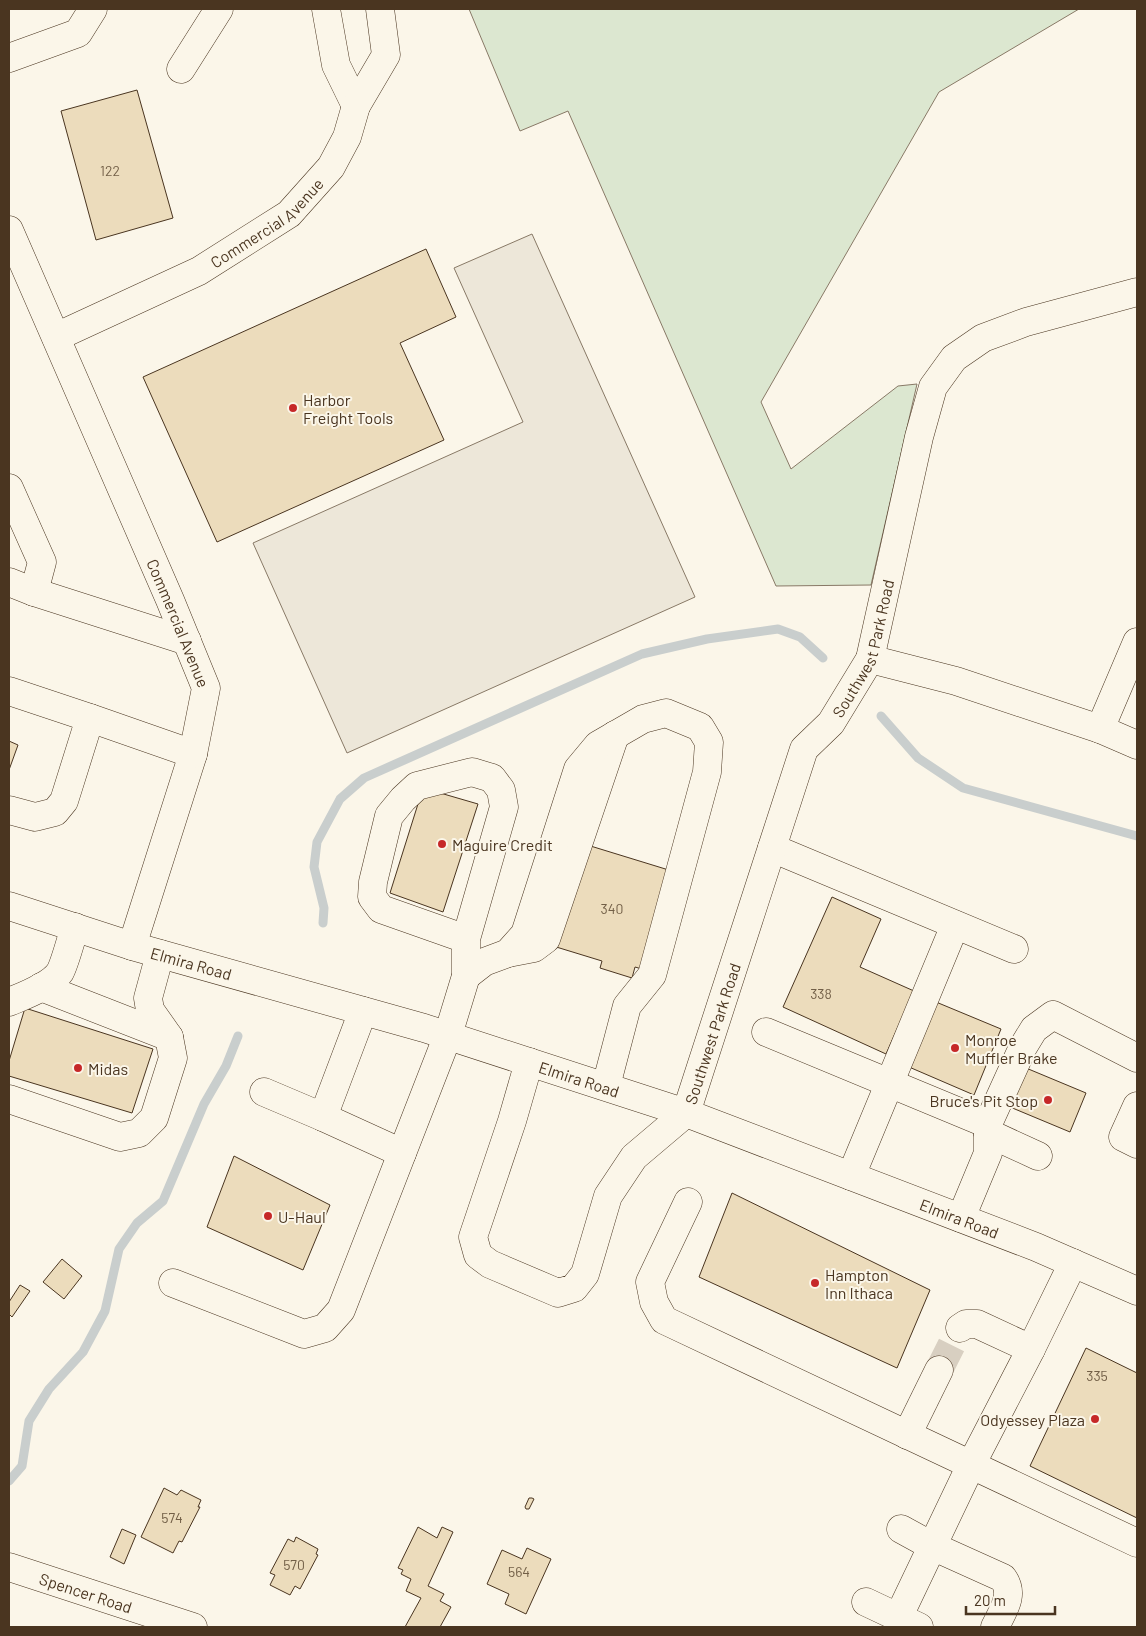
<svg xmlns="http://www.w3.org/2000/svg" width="1146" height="1636" font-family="Barlow,sans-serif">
<rect width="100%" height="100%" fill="#fbf6e9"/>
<path fill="#dce7d0" stroke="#887966" d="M469,9h610l-140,83 -178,310 30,67 107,-83 19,-2 -46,201 -95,1 -208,-475 -48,20z"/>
<path fill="#ede7d9" stroke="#887966" d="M532,234l163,363 -348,156 -94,-210 270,-121 -69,-154z"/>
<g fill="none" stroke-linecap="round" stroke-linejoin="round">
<g stroke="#c9cecd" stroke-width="9">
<path d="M881,716l37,42 45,30 174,48"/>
<path d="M323,923l1,-15 -10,-41 3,-25 23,-43 24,-21 278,-124 65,-15 71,-10 22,8 23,21"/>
<path d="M9,1481l13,-15 7,-45 20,-32 34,-37 22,-41 14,-62 18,-26 26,-22 41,-97 22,-38 12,-30"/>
</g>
</g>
<g fill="#ecdcbc" stroke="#4a3520">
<path d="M137,90l36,128 -77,22 -35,-129z"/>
<path d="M426,249l30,68 -56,26 44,97 -227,102 -74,-165z"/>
<path d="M9,741l9,4 -9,25z"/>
<path d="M423,788l55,16 -35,108 -53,-19z"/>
<path d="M584,844l88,27 -30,98 -7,-2 -3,11 -32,-10 2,-7 -49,-15z"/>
<path d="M832,897l49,22 -21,48 54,24 -28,63 -103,-47z"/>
<path d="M936,1002l65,27 -27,66 -65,-28z"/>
<path d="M25,1008l128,41 -21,64 -123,-37v-15z"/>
<path d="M1026,1068l60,25 -16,39 -60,-25z"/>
<path d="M234,1156l96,49 -27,65 -96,-43z"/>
<path d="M732,1193l198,97 -33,78 -198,-91z"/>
<path d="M62,1259l20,17 -18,23 -21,-17z"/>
<path d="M20,1285l10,6 -18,26 -3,-3v-12z"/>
<path d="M1086,1348l51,25v145l-107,-52z"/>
<path d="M164,1488l13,7 4,-5 20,10 -3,7h2l-18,35 -3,-1 -6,12 -32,-16z"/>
<path d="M529,1498h3l2,1 -5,10h-3l-1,-2z"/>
<path d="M418,1527l19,11 5,-11 11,5 -25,54 16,8 -4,7 11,6 -11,20h-35l16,-29 -15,-7 5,-12 -10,-5 2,-4 -5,-2z"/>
<path d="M122,1529l14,6 -12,29 -14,-7z"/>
<path d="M296,1537l22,12 -2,5 2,1 -18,34 -5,-3 -5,9 -20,-10 5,-10 -5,-2 18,-34 6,3z"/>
<path d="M527,1548l24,11 -25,55 -21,-10 4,-10 -22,-10 15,-34 20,9z"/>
</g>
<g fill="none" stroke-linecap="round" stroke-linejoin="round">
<path stroke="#d8cfc1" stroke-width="28" stroke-dasharray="28 14" stroke-linecap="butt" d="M939,1370l21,-42"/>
<g stroke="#4a3520" stroke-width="29">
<g id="minor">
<path d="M326,9l10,56 20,41"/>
<path d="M9,58l69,-25 15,-24"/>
<path d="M181,69l38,-60"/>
<path id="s1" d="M9,230l161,370 36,88 -13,66 -61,192"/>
<path id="s2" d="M56,337l143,-66 90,-57 42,-47 16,-30 9,-31 30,-51 -6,-46"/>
<path d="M9,488l33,74 -8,30 153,49"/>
<path d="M9,582l25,10"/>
<path d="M870,659l86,22 144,48 37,16"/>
<path d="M9,691l81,27"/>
<path d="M1100,729l37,-87"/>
<path d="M9,810l26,7 20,-5 9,-11 26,-83 103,36"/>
<path d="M772,848l242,101"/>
<path d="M508,953l26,-5 12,-9 69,-204"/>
<path d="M466,976l18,-14 24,-9 17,-19 53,-165 20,-24 45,-26 23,-6 34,14 9,15 -2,30 -55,203 -25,31 -21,80"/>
<path d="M41,987l128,50"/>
<path d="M9,1002c14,-6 42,-16 51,-30 5,-9 11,-33 15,-45"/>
<path d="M766,1032l222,92"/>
<path id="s3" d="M529,1062l-17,59 -39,116 5,18 12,9 68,29 16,-5 11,-14 23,-78 26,-39 52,-44 118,-364 27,-26 39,-64 49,-222 14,-50 21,-29 29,-20 43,-16 111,-30"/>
<path d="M264,1092l59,25 40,-106"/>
<path d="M9,1099l111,38 19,-4 15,-15 19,-60 -4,-21 -19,-27 -2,-12 12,-44"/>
<path d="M1137,1106l-14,31 14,7"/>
<path d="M323,1117l79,36"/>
<path d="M988,1133l50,23"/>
<path d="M851,1176l104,-251"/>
<path d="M688,1202l-38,80 4,20 10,18 473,223"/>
<path d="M961,1218l27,-65v-29l35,-77 11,-18 19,-14 84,43"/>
<path d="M173,1283l131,51 21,-6 16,-18 107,-275 18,-59v-37l38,-132 -3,-17 -9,-12 -20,-6 -55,14 -14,13 -14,17 -16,66 -1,15 9,12 85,30"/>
<path d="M960,1328l6,-4h11l54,25"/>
<path d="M907,1435l32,-65"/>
<path d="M901,1529l31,17 71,32c12,17 0,32 -8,49"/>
<path id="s4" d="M9,1567l184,60"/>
<path d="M866,1602l53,25"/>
<path d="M898,1618l73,-153 60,-116 42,-86"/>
</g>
</g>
<g stroke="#4a3520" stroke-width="29">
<g id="highway">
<path id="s5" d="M9,906l123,40 292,82 262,85 350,134 101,44"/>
</g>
</g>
<use href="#minor" stroke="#fbf6e9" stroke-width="28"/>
<use href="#highway" stroke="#fbf6e9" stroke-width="28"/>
</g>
<g fill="#c62828" stroke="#fbf6e9" stroke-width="2">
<circle cx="293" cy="408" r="5"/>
<circle cx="442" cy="844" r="5"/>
<circle cx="955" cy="1048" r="5"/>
<circle cx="78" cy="1068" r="5"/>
<circle cx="1048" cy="1100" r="5"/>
<circle cx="268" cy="1216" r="5"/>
<circle cx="815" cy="1283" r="5"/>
<circle cx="1095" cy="1419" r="5"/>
</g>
<g text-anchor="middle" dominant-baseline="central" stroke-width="4" stroke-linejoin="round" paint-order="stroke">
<g font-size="14" fill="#725f47">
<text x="110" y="170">122</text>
<text x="612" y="908">340</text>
<text x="821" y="993">338</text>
<text x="1097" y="1375">335</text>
<text x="172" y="1517">574</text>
<text x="294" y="1564">570</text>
<text x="519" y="1571">564</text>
</g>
<g font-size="16" fill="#4a3520" stroke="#fbf6e9">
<text stroke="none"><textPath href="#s2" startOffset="241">Commercial Avenue</textPath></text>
<text stroke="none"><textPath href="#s1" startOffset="428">Commercial Avenue</textPath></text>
<text stroke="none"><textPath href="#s3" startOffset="1025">Southwest Park Road</textPath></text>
<text stroke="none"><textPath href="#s5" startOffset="191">Elmira Road</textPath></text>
<text stroke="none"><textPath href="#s3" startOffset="606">Southwest Park Road</textPath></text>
<text stroke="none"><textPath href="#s5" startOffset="596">Elmira Road</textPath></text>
<text stroke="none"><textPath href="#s5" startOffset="1001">Elmira Road</textPath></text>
<text stroke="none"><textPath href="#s4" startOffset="81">Spencer Road</textPath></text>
</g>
<g font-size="16" fill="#4a3520" stroke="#fbf6e9" text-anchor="start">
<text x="303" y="399">Harbor<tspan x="303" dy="18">Freight Tools</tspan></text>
<text x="452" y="844">Maguire Credit</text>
<text x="965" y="1039">Monroe<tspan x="965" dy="18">Muffler Brake</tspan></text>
<text x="88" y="1068">Midas</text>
<text x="1038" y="1100" text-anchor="end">Bruce's Pit Stop</text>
<text x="278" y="1216">U-Haul</text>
<text x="825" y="1274">Hampton<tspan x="825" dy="18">Inn Ithaca</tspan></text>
<text x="1085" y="1419" text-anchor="end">Odyessey Plaza</text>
</g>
</g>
<rect width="1146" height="1636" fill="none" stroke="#4a3520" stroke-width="20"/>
<path d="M966 1606v8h89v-8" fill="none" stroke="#4a3520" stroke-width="2.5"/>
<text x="974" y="1606" font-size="15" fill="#4a3520" stroke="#fbf6e9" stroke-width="4" paint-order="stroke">20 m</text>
</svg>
